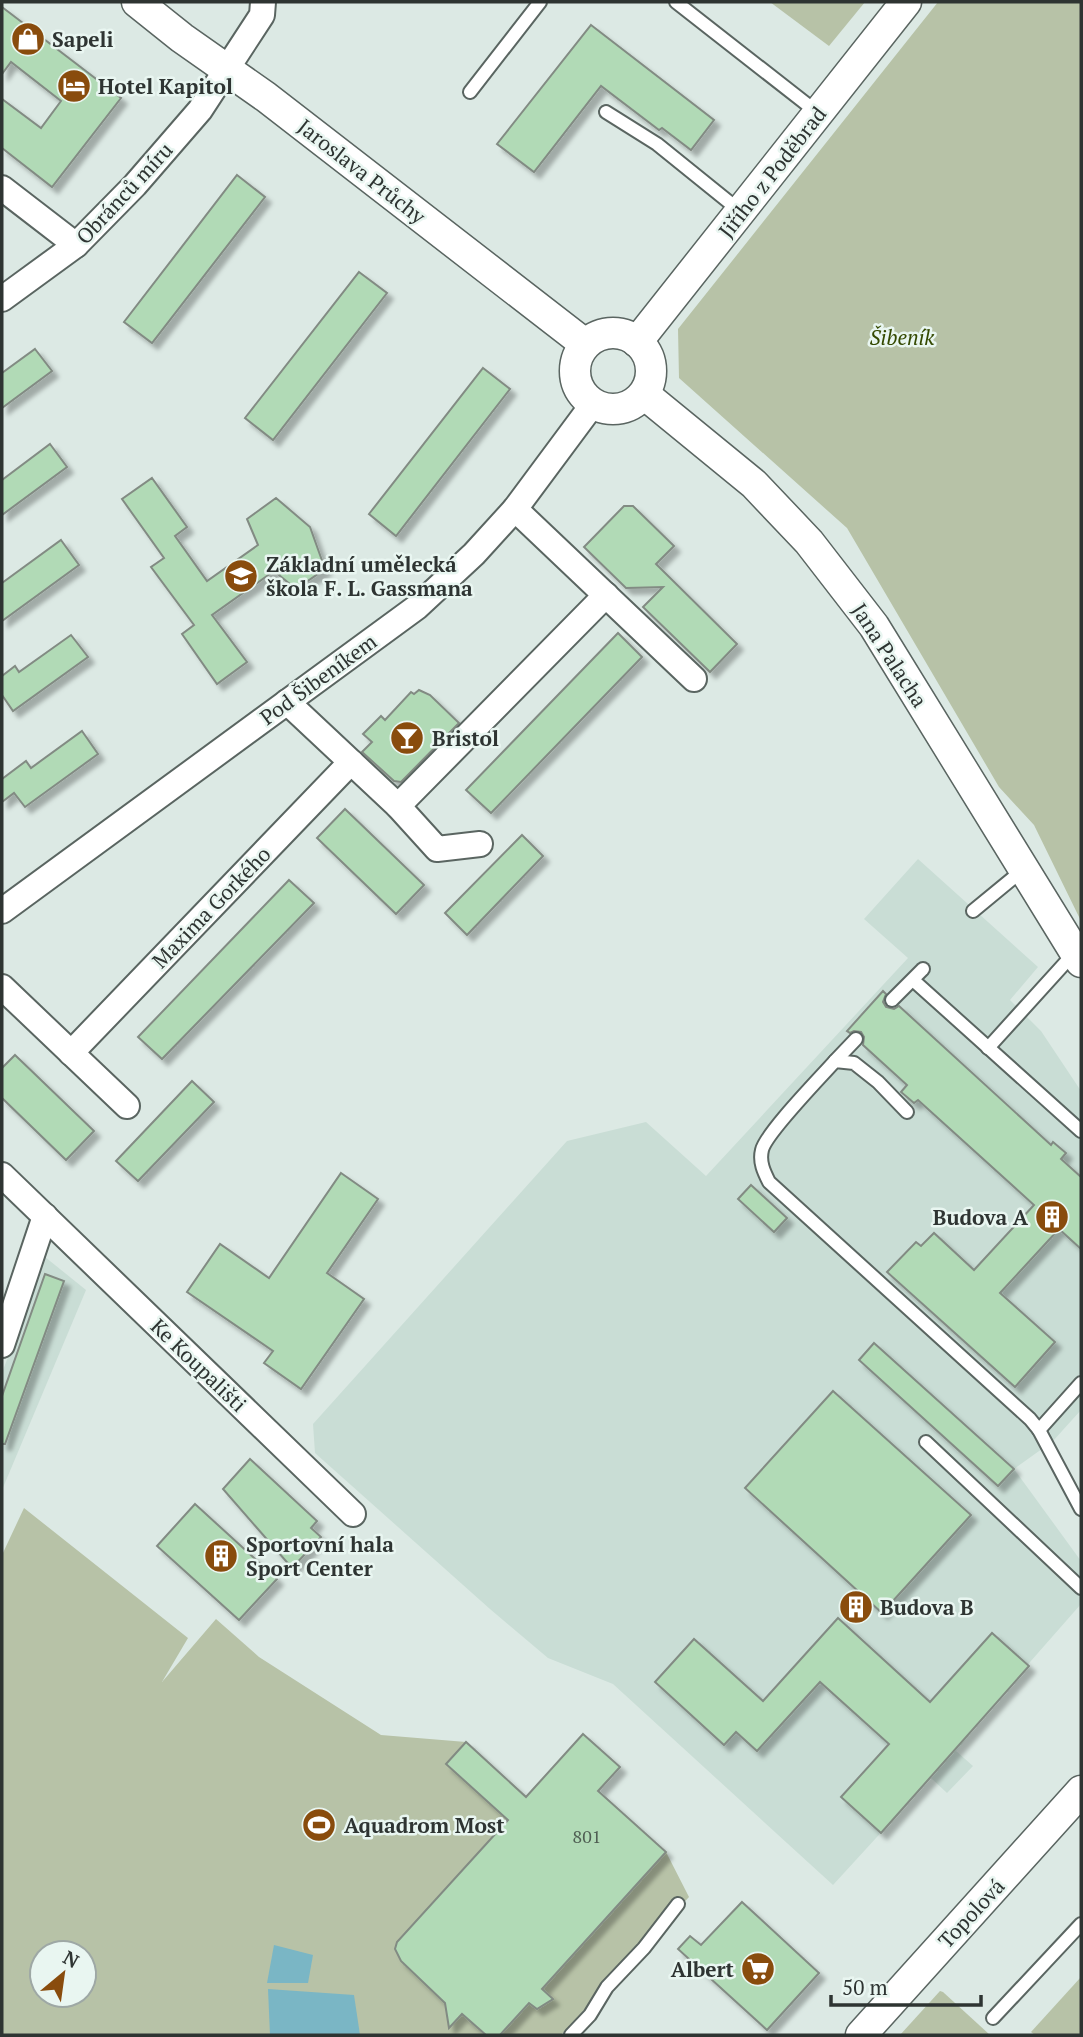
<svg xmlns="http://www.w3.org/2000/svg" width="1083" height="2037" font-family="'PT Serif',serif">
<defs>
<filter id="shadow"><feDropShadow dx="6" dy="6" stdDeviation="2" flood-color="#0004"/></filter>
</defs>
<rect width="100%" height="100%" fill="#dce9e4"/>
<g fill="#c9ddd5">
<path d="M918,859l120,108 -28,33 31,31 40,60v319l-28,31 -39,28 67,92v43l-114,130 2,2 -13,15 17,15 -26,27 -16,-15 -98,107 -220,-201 -65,-26 -58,-49 -175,-156 -2,-29 254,-283 79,-19 60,54 202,-218 -44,-39z"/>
<path d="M45,1257l41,33 -84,200v-117z"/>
</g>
<g fill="#b7c2a7" fill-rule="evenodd">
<path d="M770,2h95l-36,44z"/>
<path d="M938,2h143v919l-47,-96 -35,-38 -152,-259 -168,-150 -1,-49z"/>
<path d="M24,1508l164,130 -26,44 54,-63 43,38 122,78 85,7 60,54 57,-62 37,33 -21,24 67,61 23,45 -128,138h-559v-480zM42,1953h42v42h-42z"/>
<path d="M1081,1977v58h-46l-4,-3z"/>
<path d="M940,1991l3,1 47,43h-90z"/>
</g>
<g fill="#7ab6c5">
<path d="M274,1945l39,10 -5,28h-41z"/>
<path d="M268,1989l86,6 6,40h-90z"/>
</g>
<g fill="#b1dab6" stroke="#828b83" stroke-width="2" filter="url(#shadow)">
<path d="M2,7l119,91 -69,89 -50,-39v-49l39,29 20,-27 -50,-39 -9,12z"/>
<path d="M591,25l123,95 -23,30 -29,-22 -3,2 -58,-44 -67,86 -37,-28z"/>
<path d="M237,175l28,22 -113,146 -28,-21z"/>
<path d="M359,272l28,21 -114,147 -28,-22z"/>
<path d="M35,349l17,22 -50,37v-35z"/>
<path d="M483,368l27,21 -114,147 -27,-22z"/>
<path d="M50,444l17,23 -65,48v-35z"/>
<path d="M152,478l35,49 -12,9 32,45 51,-36 -11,-26 29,-21 34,29 15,42 -29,20 -22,-18 -62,44 35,47 -30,22 -35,-50 12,-9 -43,-58 13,-9 -42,-59z"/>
<path d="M624,506h9l41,40 -18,18 81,80 -27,28 -67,-65 20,-20 -37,1 -42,-41z"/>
<path d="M61,540l18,25 -77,56v-38z"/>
<path d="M618,633l24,24 -151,156 -25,-23z"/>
<path d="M71,635l17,22 -75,54 -11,-16v-19l13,-10 4,6z"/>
<path d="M419,690l11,5 29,28 -58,59 -7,-1 -32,-29 10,-10 -9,-8 18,-18 4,4 26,-28 3,2z"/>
<path d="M82,731l16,23 -73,53 -11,-14 -12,9v-23l24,-18 5,7z"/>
<path d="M345,809l79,76 -28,29 -79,-76z"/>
<path d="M522,835l21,21 -76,79 -22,-22z"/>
<path d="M289,880l25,23 -152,156 -24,-22z"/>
<path d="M883,991l3,3 -3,8 3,5 8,2 5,-3 152,139 2,-3 13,11 -5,6 20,18v72l-22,-20 -59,64 55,49 -40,45 -128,-115 29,-30 5,4 13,-13 40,37 60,-65 -116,-105 -4,3 -13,-11 6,-7 -44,-40 1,-8 -3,-5 -7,-1 -4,2 -3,-2z"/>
<path d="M15,1055l79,76 -28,29 -64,-62v-30z"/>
<path d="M192,1081l22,21 -76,79 -22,-20z"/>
<path d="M341,1173l37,26 -51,74 37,26 -63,90 -37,-26 9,-12 -86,-59 33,-48 49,34z"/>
<path d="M751,1185l36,33 -13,14 -36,-33z"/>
<path d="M45,1274l19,7 -59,163h-3v-48z"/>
<path d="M874,1343l140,126 -16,17 -139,-126z"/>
<path d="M833,1391l138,124 -89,98 -137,-125z"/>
<path d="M250,1459l67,62 -6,7 10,9 -29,31 -69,-79z"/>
<path d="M195,1504l82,75 -38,41 -82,-74z"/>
<path d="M838,1618l92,84 62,-69 37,33 -148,167 -40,-36 48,-53 -69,-62 -63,69 -21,-19 -12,13 -69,-63 39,-43 69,62z"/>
<path d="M583,1734l37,33 -22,24 68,61 -124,137 11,10 -16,10 -8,-6 -29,32h-14l-24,-21 -13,14 -4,-25 -44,-42 -6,-12 2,-7 111,-122 -62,-56 20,-22 60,55z"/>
<path d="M742,1902l77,71 -52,57 -89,-81 12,-13 11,9z"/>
</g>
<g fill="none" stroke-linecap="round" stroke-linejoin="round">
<g stroke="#5a6561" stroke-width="16">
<g id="service">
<path d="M676,2l142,111"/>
<path d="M470,92l70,-90"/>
<path d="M606,112l51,32 83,67"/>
<path d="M973,911l51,-42"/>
<path d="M913,980l168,151"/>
<path d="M892,1000l31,-31"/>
<path d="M988,1048l87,-96"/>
<path d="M835,1061l21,-22"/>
<path d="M907,1112l-29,-30 -24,-19 -19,-2c-15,17 -69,72 -73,89 -3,12 2,22 7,32l261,237 9,11 42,79"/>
<path d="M1039,1430l42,-47"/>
<path d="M926,1442l155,146"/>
<path d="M993,2018l88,-94"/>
<path d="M571,2035l19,-20 17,-28 37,-39 34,-44"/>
</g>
</g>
<g stroke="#5a6561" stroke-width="28">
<g id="minor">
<path d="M2,188l74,57"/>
<path d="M2,299l74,-54 59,-60 65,-75 62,-95 1,-13"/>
<path d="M515,509l179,170"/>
<path d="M287,702l111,104 39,43 43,-5"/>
<path d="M398,806l208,-211"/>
<path d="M2,911l415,-304 57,-53 41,-45 78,-105"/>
<path d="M2,987l125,119"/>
<path d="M71,1053l280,-291"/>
<path d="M2,1175l351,339"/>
<path d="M2,1345l43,-129"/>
</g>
</g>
<g stroke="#5a6561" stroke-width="33">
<g id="tertiary">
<path d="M137,2l45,36 84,59 319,247"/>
<circle cx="613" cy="371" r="38"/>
<path d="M637,342l269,-340"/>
<path d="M644,394l110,90 55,58 65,84 207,336"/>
<path d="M861,2035l220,-244"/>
</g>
</g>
<use href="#service" stroke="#fff" stroke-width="12"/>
<use href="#minor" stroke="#fff" stroke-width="24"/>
<use href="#tertiary" stroke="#fff" stroke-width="30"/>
</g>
<defs>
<g id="shop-disc" transform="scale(1.75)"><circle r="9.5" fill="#894c0d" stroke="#e9f6f1"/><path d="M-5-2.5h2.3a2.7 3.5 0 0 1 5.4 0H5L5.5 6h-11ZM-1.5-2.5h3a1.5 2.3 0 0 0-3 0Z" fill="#fff"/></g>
<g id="hotel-disc" transform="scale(1.75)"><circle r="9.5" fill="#894c0d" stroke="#e9f6f1"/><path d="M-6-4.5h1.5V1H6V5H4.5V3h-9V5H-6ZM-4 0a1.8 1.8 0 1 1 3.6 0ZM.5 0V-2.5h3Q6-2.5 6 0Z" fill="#fff"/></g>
<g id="school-disc" transform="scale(1.75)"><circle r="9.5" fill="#894c0d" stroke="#e9f6f1"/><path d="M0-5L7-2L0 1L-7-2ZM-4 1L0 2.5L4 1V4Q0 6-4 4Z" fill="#fff"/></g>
<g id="bar-disc" transform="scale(1.75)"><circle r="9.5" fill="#894c0d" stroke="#e9f6f1"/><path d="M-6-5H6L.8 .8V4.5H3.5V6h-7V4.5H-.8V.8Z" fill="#fff"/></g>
<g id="building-disc" transform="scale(1.75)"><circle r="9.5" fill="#894c0d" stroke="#e9f6f1"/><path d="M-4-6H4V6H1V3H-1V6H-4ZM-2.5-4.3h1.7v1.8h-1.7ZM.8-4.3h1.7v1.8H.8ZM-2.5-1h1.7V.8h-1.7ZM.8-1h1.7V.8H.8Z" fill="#fff"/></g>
<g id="stadium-disc" transform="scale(1.75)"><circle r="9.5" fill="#894c0d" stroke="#e9f6f1"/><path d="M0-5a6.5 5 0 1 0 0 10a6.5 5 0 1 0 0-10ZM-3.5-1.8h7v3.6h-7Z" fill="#fff"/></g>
<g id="supermarket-disc" transform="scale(1.75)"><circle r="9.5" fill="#894c0d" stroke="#e9f6f1"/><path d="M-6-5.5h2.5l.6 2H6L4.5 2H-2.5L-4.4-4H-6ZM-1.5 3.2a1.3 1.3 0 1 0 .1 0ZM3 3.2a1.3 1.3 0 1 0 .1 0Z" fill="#fff"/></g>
</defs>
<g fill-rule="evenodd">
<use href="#shop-disc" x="28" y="39"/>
<use href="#hotel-disc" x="74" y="86"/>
<use href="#school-disc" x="241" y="576"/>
<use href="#bar-disc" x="407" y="738"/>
<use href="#building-disc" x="1052" y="1217"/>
<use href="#building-disc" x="221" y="1556"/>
<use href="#building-disc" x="856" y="1607"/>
<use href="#stadium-disc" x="319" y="1825"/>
<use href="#supermarket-disc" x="758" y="1969"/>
</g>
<g text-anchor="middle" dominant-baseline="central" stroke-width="5" stroke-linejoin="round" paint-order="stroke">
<g font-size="18" fill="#4f5e53">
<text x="587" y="1836">801</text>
</g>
<g font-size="21" font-weight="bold" fill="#2e3432" stroke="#e9f6f1" text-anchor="start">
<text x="52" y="39">Sapeli</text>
<text x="98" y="86">Hotel Kapitol</text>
<text x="266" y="564">Základní umělecká<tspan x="266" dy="24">škola F. L. Gassmana</tspan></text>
<text x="432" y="738">Bristol</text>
<text x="1028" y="1217" text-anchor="end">Budova A</text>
<text x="246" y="1544">Sportovní hala<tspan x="246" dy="24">Sport Center</tspan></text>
<text x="880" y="1607">Budova B</text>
<text x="344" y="1825">Aquadrom Most</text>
<text x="734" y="1969" text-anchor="end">Albert</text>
</g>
<g font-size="21" fill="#2e3432" stroke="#e9f6f1">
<text transform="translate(362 171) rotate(38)">Jaroslava Průchy</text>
<text transform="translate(772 172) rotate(-52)">Jiřího z Poděbrad</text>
<text transform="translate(124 193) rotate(-47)">Obránců míru</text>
<text transform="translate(890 655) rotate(57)">Jana Palacha</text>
<text transform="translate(318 679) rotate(-36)">Pod Šibeníkem</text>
<text transform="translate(211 907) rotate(-46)">Maxima Gorkého</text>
<text transform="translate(199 1365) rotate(44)">Ke Koupališti</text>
<text transform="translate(971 1913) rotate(-47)">Topolová</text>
</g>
<g font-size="21" font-style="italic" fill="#344900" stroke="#e9f6f1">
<text x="902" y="337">Šibeník</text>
</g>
</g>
<rect width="1083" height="2037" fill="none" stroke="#2e3432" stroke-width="7"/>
<g transform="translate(63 1974) rotate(29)"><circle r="33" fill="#e9f6f1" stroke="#9ea8a5" stroke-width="2"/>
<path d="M0-5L12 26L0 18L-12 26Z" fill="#894c0d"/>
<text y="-10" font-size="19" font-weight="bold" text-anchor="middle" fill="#2e3432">N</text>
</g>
<path d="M831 1995v10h150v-10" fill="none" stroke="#2e3432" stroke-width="3.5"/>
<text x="842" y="1995" font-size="21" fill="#2e3432" stroke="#e9f6f1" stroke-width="5" paint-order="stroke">50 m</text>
</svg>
